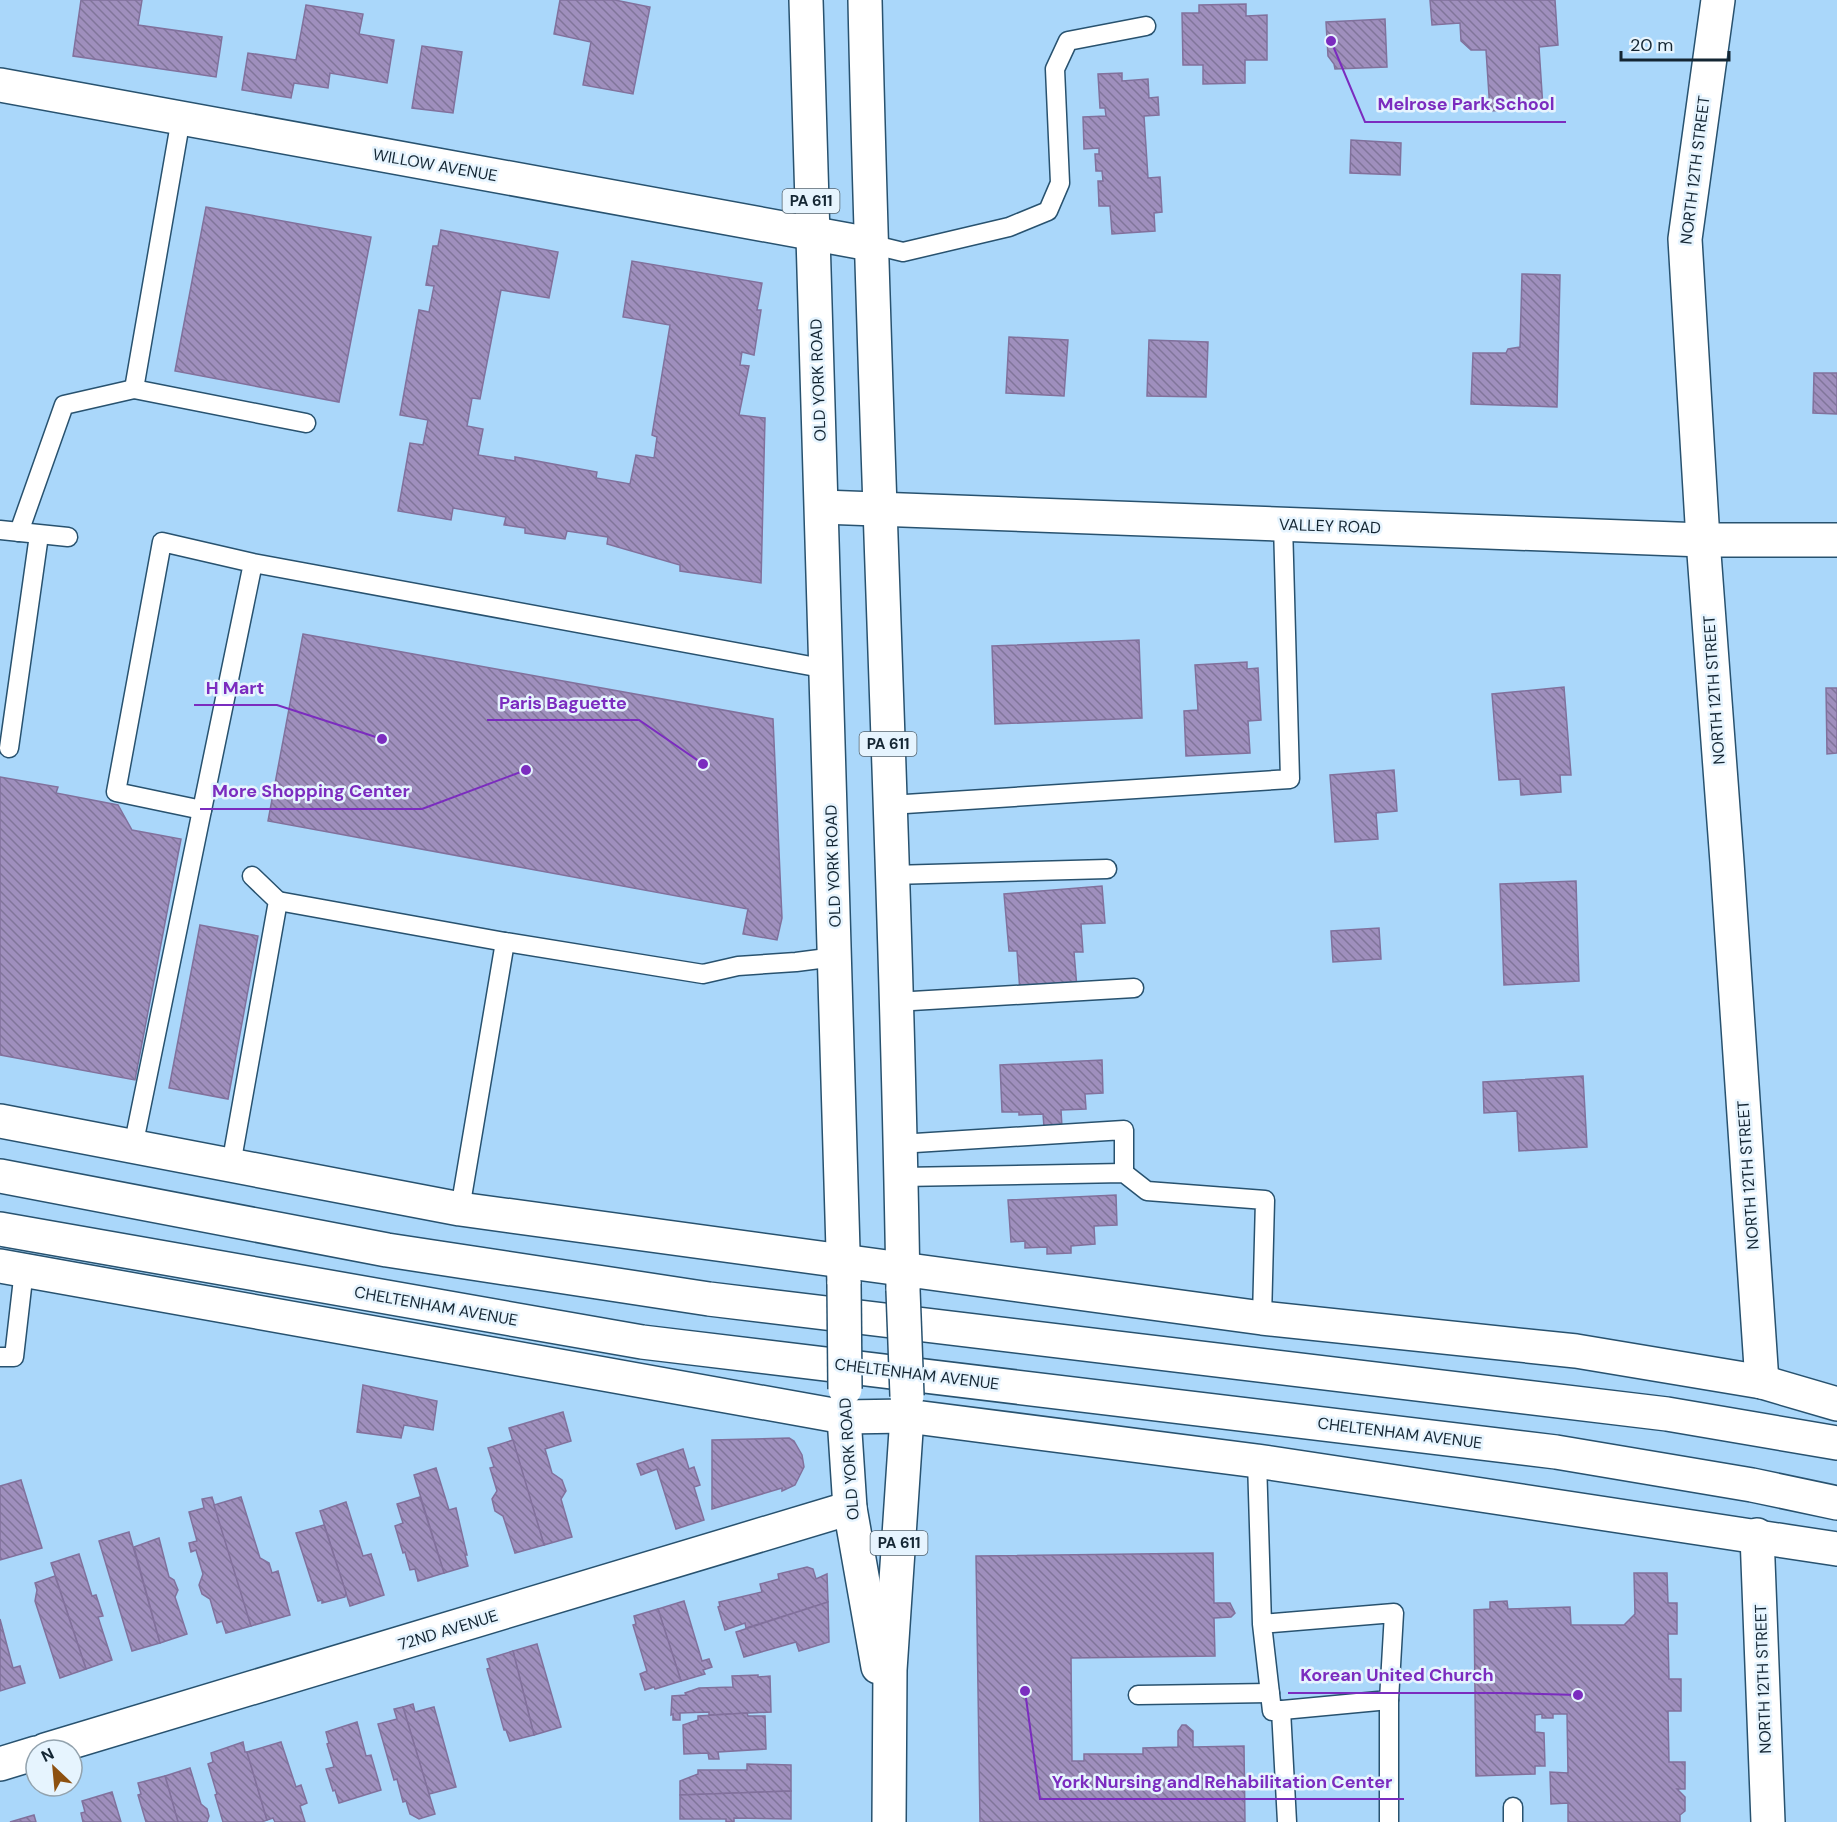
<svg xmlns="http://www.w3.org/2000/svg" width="1837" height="1822" font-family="'DM Sans',sans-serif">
<defs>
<pattern id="building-back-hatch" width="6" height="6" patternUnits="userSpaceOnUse" patternTransform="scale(1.5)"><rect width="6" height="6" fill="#9f8fbd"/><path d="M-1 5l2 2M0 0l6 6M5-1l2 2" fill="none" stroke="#80759a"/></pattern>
</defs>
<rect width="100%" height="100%" fill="#aad7fa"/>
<g fill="url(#building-back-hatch)" stroke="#81719c" stroke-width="1.5">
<path d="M81,0h61l-4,25 84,12 -6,40 -143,-21z"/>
<path d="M560,0h55l35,7 -17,87 -50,-9 8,-43 -37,-8z"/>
<path d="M1430,0h125l3,45 -19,2 4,61 -53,3 -4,-61h-15l-10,-9 -1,-18 -28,2z"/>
<path d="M1246,4v12l21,-1v45h-22v23l-42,1v-19h-20l-1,-52h17v-8z"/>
<path d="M306,5l57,9 -4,20 35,6 -7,43 -57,-10 -2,15 -34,-5 -3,15 -49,-8 6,-37 48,7z"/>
<path d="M1385,19l2,48 -52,2 -1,-5 -6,-8 -2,-34z"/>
<path d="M422,46l40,6 -9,61 -41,-5z"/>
<path d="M1122,73v8l26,-2 1,19 9,-1 1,18 -15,1 4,62 12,-1 2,35 -8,1 1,18 -43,3 -2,-28h-11l-1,-25h5l-1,-10h-6l-1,-17h4v-6l-15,1 -1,-32 23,-1 -1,-8h-5l-2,-34z"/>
<path d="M1351,140l50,3 -1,32 -50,-2z"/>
<path d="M206,207l165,30 -32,165 -164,-31z"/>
<path d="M441,230l117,22 -9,46 -48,-8 -21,109 -8,-1 -5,28 16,3 -5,26 37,6v-4l82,15 -1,6 34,6 6,-29 18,3 3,-21 -5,-2 18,-110 -47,-8 9,-56 130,22 -5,27h4l-7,45 -12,-3 -2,13 9,1 -10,49 26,3 -4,165 -81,-12v-6l-73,-21 1,-7 -41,-6 -2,8 -40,-6v-5l-21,-3 2,-8 -53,-9 -2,12 -53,-9 12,-68 13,2 5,-25 -28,-5 19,-105 10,2 5,-26 -8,-1 7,-39h5z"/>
<path d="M1522,274l38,1 -3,132 -86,-3 2,-51h33l2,-4 12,-2z"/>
<path d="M1009,337l59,3 -4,56 -58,-3z"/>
<path d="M1149,340l59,2 -2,55 -59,-1z"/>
<path d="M1814,373h23v41l-24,-1z"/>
<path d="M303,634l470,85 9,199 -5,22 -34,-6 5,-25 -480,-88z"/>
<path d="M1139,640l3,78 -147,6 -3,-78z"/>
<path d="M1247,662v7l11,-1 3,52 -13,1 2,32 -64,3 -2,-45 14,-1 -3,-45z"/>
<path d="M1564,687l7,88h-11l1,17 -40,3 -1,-16 -21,1 -7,-86z"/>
<path d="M1826,688h11v65l-10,1z"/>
<path d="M1394,770l3,41 -21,2 2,26 -43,3 -5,-67z"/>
<path d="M0,777l58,10 -2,6 62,12 14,25 49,9 -46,241 -135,-25z"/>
<path d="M1576,881l3,100 -75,4 -4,-101z"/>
<path d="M1102,886l3,37 -24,1 2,28h-9l3,36 -57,4 -3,-41h-8l-5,-57z"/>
<path d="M200,925l58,11 -30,163 -59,-11z"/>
<path d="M1379,928l2,31 -48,3 -2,-31z"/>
<path d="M1102,1060l1,33 -18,1 1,15 -25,1 1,17h-18l-1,-13 -24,1v-3h-17l-2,-47z"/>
<path d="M1583,1076l4,71 -68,4 -2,-40 -33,2 -1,-31z"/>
<path d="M1116,1195l1,30 -23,1 1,18 -24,2v7l-24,1v-7l-22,1v-7l-14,1 -3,-42z"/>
<path d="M363,1385l74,16 -4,29 -29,-5 -3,13 -44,-6z"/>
<path d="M563,1412l8,29 -26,8 7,24 10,7 4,11 -5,8 11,38 -28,8 -35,-117z"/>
<path d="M789,1438l5,3 8,14 2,12 -9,18 -13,6v-3l-70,21v-69z"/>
<path d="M513,1440l31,105 -29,8 -12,-37 -8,-5 -3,-12 5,-8 -7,-23 4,-1 -6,-19z"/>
<path d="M683,1449l6,20 5,-2 6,18 -6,2 10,33 -28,9 -19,-60 -16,6 -4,-11z"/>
<path d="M436,1468l13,42 7,-2 11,47h-2l3,11 -24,7 -30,-98z"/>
<path d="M21,1480l21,68 -42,12v-74z"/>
<path d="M212,1497l39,129 -25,7 -4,-12 -5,2 -7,-24 -8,-5 -3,-9 4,-11 -7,-24 -5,2 -2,-9 8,-2 -8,-29 15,-4 -2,-9z"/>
<path d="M241,1497l19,61 9,5 3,10 6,-2 12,44 -39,11 -37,-121z"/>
<path d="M420,1497l24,76 -26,8 -3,-12 -5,1 -5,-18 -2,1 -8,-27 8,-3 -6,-19z"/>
<path d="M346,1502l17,54 8,-2 13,41 -34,11 -30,-95z"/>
<path d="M324,1525l22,68 -1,4 -23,6v-3l-4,1 -22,-68z"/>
<path d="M129,1532l31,111 -28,8 -33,-110z"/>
<path d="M159,1538l10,39 5,3 4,10 -3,7 12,37 -27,9 -26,-96z"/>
<path d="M1213,1553l1,50h16l5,10 -4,4 -17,1 1,38 -144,2 1,103h12v-7h59v-6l35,-1v-16l4,-6h4l7,6v16l51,-1 1,76h-265l-4,-266z"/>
<path d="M79,1554l13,42 4,-1 7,21 -5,1 14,43 -26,9 -35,-106z"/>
<path d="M807,1567l6,2 3,10 11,-5 1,28 -82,26 -1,-5 -20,7 -7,-23 2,-1 -1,-4 43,-10 -2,-8 19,-5 -1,-5z"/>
<path d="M1634,1573h33l1,30h9v31h-9l1,45h12v32h-13l1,51h16v27h-8l8,8v14l-5,4v7h-112v-19l-17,1 -1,-32 18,1 -1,-59h-14v4h-11v-4l-7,1v17l9,1 1,33h-10v8l-59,2 -2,-166 16,-1v-7l17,-1 1,8 62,-2 1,18h53l11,-11z"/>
<path d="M55,1576l31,93 -26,9 -25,-77 2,-11 -2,-7z"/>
<path d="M684,1601l18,60 7,-2 3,8 -9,3 2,4 -24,7 -23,-72z"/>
<path d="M828,1602l1,40 -30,9 -3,-9 -52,15 -8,-25z"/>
<path d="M658,1609l23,72 -26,8 -1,-2 -9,3 -5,-16 7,-3 -14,-46 3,-1 -2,-8z"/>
<path d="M0,1619l13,49 7,-2 5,17 -25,8z"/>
<path d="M537,1644l24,83 -27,8 -21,-84z"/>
<path d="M513,1651l21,84 -24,6 -4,-11h-2l-17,-61 3,-1 -3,-9z"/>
<path d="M758,1675v2l12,-1 1,36 -62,3v-3l-29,1v7h-7v-6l-2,1 1,-19 14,-1 -1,-2 14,-5 34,-1 -1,-11z"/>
<path d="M413,1704l2,8 19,-5 22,80 -27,7 -26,-87z"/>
<path d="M403,1707l32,107 -16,5 -9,-5 -4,-13 -3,1 -6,-23 -3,1 -16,-56 19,-5 -3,-10z"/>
<path d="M747,1713l1,3h17l1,33 -48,3 1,7h-10l-1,-6 -24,1 -1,-29 15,-5v-4z"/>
<path d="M357,1722l9,34 5,-1 10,35 -42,13 -4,-13 -2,1 -7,-22 8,-2 -7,-23 2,-1 -3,-11z"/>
<path d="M243,1742l2,10h2l20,68 -5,2h-39l-8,-27 2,-1 -9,-30 5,-2 -2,-9z"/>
<path d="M281,1742l15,45 5,-2 6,18 -7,3 5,16h-30l-2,-4 -6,2 -20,-68z"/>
<path d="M747,1764l44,1v26l-111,4v-14l18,-7v-4h49z"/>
<path d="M190,1768l11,36 6,5 2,7 -2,6h-29l-13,-46z"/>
<path d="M165,1776l13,46h-32l-8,-27 3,-1 -3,-11z"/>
<path d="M791,1791v28l-57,-1v4h-8v-3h-46v-24z"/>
<path d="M112,1792l9,30h-38l-2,-9 4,-1 -3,-11z"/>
<path d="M34,1815l2,7h-26z"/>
</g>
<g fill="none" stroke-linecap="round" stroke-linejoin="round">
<g stroke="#28526f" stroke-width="21">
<g id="lane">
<path d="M181,118l-47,271 172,34"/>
<path d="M870,244l33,8 106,-25 39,-16 12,-28 -5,-114 13,-28 78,-15"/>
<path d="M0,530l68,7"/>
<path d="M19,532l45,-127 70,-16"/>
<path d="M253,563l-91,-21 -46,250 86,18 51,-247 574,106"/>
<path d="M9,748l30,-213"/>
<path d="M890,805l400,-26 -7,-255"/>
<path d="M892,875l215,-6"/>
<path d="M278,901l227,41 198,32 35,-8 58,-4 39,-5"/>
<path d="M895,1002l239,-14"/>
<path d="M899,1144l225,-14v43"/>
<path d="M133,1147l69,-337"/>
<path d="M231,1165l47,-264 -26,-25"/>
<path d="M901,1177l223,-4 23,18 118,9 -3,118"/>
<path d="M460,1209l45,-267"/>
<path d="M0,1357h14l10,-87"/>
<path d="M1257,1461l5,163 132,-11 -5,87 -117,11 -10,-87"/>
<path d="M1138,1695l132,-2"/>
<path d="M1281,1710l6,112"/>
<path d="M1389,1822v-122"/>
<path d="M1513,1822v-15"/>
</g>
</g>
<g stroke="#28526f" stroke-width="36">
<g id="street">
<path d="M1718,0l-33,239 18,301 24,322 35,520"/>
<path d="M0,85l870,159"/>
<path d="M822,507l881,33h134"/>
<path d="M1757,1535l11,287"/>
<path d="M45,1750l805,-242"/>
<path d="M0,1764l36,-11"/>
</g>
</g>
<g stroke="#28526f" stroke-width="36">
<g id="primary">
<path d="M844,1417l6,91 28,159"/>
<path d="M889,1822l1,-152 17,-254"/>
</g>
</g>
<g stroke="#28526f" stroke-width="36">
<g id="highway">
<path d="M806,0l38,1284"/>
<path d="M865,0c9,430 31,859 38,1288"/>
<path d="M0,1121l460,88 802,109 314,33 186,31 75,22"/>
<path d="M0,1176l387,74 322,49 958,115 170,29"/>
<path d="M0,1229l642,113 914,110 196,33 85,18"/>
<path d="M0,1266l844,151 63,-1 350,45 580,88"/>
</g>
</g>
<use href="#lane" stroke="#fff" stroke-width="18"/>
<use href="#street" stroke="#fff" stroke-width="33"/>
<use href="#primary" stroke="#fff" stroke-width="33"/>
<use href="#highway" stroke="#fff" stroke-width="33"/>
<g stroke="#28526f" stroke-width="36" stroke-linecap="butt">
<g id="highway-bridge">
<path d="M844,1284l1,105"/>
<path d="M903,1290l4,106"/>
</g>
</g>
<use href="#highway-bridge" stroke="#fff" stroke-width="33"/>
</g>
<g text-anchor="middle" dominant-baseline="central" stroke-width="5" stroke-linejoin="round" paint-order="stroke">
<g fill="#e6f4fe" stroke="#536470" stroke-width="1.5">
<rect x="782.5" y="189" width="57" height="24" rx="4.5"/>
<rect x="859.5" y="732" width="57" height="24" rx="4.5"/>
<rect x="870.5" y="1531" width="57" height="24" rx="4.5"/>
</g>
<g font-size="15" font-weight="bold" fill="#142633">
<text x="811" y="201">PA 611</text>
<text x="888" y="744">PA 611</text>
<text x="899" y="1543">PA 611</text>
</g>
<g font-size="16" fill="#142633" stroke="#e6f4fe">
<text transform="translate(435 165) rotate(10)">WILLOW AVENUE</text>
<text transform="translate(1695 170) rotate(-83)">NORTH 12TH STREET</text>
<text transform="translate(818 380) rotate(-92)">OLD YORK ROAD</text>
<text transform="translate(1330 526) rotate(2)">VALLEY ROAD</text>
<text transform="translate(1714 690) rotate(-94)">NORTH 12TH STREET</text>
<text transform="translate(833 866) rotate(-92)">OLD YORK ROAD</text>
<text transform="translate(1748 1175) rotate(-94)">NORTH 12TH STREET</text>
<text transform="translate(436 1306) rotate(10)">CHELTENHAM AVENUE</text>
<text transform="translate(917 1374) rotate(7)">CHELTENHAM AVENUE</text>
<text transform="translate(1400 1433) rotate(7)">CHELTENHAM AVENUE</text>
<text transform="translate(849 1459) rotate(-94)">OLD YORK ROAD</text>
<text transform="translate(448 1630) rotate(-17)">72ND AVENUE</text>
<text transform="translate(1763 1679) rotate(-92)">NORTH 12TH STREET</text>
</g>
</g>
<path fill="none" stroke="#7b2cbf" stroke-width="2" d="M1331 41L1365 122H1566M382 739L277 705H194M703 764L639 720H487M526 770L422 809H200M1578 1695L1506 1693H1288M1025 1691L1040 1799H1404"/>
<g fill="#7b2cbf" stroke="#e6f4fe" stroke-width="2">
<circle cx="1331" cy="41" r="6"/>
<circle cx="382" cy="739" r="6"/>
<circle cx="703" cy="764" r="6"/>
<circle cx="526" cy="770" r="6"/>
<circle cx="1578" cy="1695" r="6"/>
<circle cx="1025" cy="1691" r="6"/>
</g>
<g font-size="18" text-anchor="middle" font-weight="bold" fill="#7b2cbf" stroke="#e6f4fe" stroke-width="5" stroke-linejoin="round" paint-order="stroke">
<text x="1466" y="110">Melrose Park School</text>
<text x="235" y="694">H Mart</text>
<text x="563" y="709">Paris Baguette</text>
<text x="311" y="797">More Shopping Center</text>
<text x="1397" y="1681">Korean United Church</text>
<text x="1222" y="1788">York Nursing and Rehabilitation Center</text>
</g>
<g transform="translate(54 1768) rotate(334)"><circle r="28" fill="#e6f4fe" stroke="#92a2ad" stroke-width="1.5"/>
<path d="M0-4.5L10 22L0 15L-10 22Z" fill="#8d5111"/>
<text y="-9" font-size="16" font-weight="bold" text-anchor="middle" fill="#142633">N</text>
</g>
<path d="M1621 51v9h108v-9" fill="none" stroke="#142633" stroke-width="3"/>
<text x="1630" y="51" font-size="18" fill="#142633" stroke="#e6f4fe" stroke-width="4.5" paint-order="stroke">20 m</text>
</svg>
